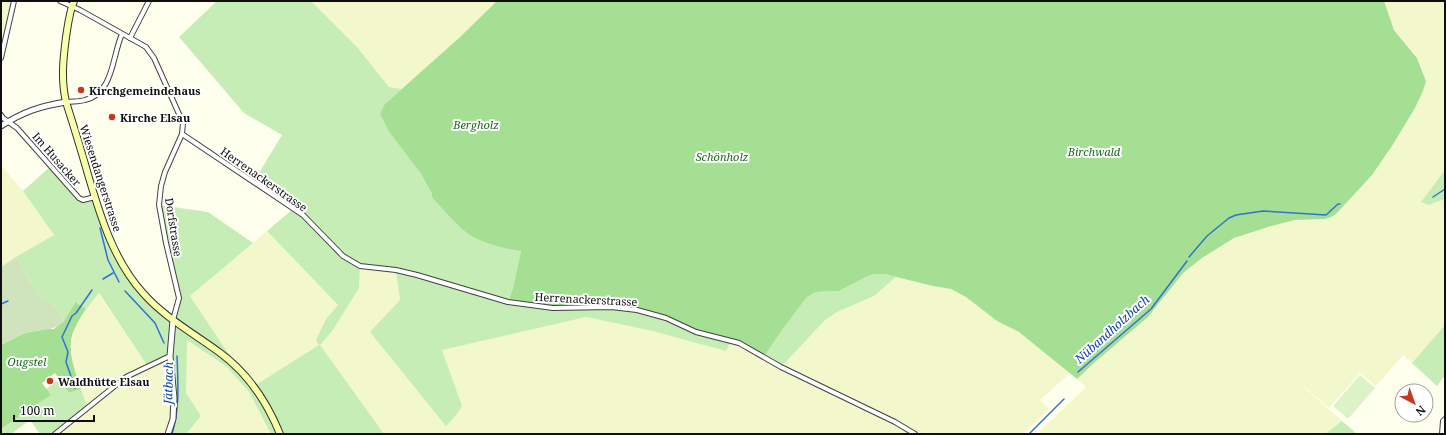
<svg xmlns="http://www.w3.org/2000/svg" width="1446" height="435" font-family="'Noto Serif',serif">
<rect width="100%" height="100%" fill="#ffe"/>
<g fill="#f2f7cc">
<path d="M1,1h13l-13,57z"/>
<path d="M311,1h186l-38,37 -51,47 -6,4 -13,-2 -32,-40z"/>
<path d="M1384,1h61v169l-16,35 16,-6v126l-33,38 -9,-8 -27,31 -16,-13 -31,35 -46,-39 59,52 -17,13h-288l49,-47 -9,-8 18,-17 53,-45 10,-11 14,-20 14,-16 38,-27 19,-9 48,-13 34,-2 25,-21 26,-29 16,-23 23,-38 8,-17 3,-10 -5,-15 -5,-11 -22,-25z"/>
<path d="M1,165l22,26 31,44 -53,32z"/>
<path d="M267,231l71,74 -12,14 -6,25 13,-14 26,-42 1,-22 36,4 4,30 62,106 -20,-56 144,-33 67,14 79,9 49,26 43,-45 13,-9 37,-16 22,-19 37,9 18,3 15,8 31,24 22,11 51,41 -30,27 9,9 -26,25h-639l-65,-89 -65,41 -16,-18 -48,-72z"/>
<path d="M98,293l49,73 23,-10 4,42 -6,36h-113l33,-26 -15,-44 -2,-16 3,-19 12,-20z"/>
<path d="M186,340l41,27 22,25 22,42h-85l15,-18 -15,-22z"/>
</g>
<g fill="#c6edb5">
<path d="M217,1h94l46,46 32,40 13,2 -17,15 5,29 31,41 11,20 76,54 6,2 7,1 -8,37 -5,13 129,9 95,30 -6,11 -73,-20 -67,-14 -144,33 20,56 -5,8 -11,12 -76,-94 30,-32 -4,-29 -36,-5 -1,22 -26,42 -13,15 64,89h-113l-22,-42 -22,-25 -40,-27 -1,53 15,23 -15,18h-18l5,-15 -3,-63 -22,11 -49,-74 -13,16 -9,-7 -13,19 -12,-19 -12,-4 -24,-41 38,-22 -31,-44 28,-25 32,34 12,-3 7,22 30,60 41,41 6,-22 -20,-93 49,7 45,31 -63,53 48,72 16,18 65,-41 -3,-5 10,-21 12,-14 -71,-74 26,-22 -39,-28 28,-46 -38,-22 -65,-76z"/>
<path d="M1445,170v29l-16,6 -8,-3z"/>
<path d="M874,274h10l12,3 -22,19 -37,16 -13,9 -43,46 -17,-10 18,-27 25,-33 9,-5 23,-1 25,-13z"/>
<path d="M1445,325v50l-8,11 -25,-23z"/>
<path d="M59,379l10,14 12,-4 7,19 -33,26h-15l-10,-14 -19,14h-10v-5l50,-34 -5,-6z"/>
<path d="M1342,421l15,13h-32z"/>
</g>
<g fill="#a5df93">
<path d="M497,1h887l10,29 23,28 9,23 -3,10 -8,17 -23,38 -20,29 -36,39 -5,3 -6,2 -30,1 -27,7 -34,11 -32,20 -19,15 -35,44 -53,45 -18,17 -58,-47 -22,-11 -31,-24 -15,-8 -18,-3 -49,-12h-10l-10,4 -25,13 -23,1 -9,5 -25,33 -18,27 -25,-14 -43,-11 -30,-14 -29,-8 -26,-3 -58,1 -45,-6 5,-14 8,-37c-12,-1 -41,-9 -51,-16 -12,-8 -28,-27 -38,-38v-3l-11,-20 -31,-41 -10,-19 5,-10 74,-66z"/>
<path d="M76,302l10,7c-4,6 -8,12 -11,19 -10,19 0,42 6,61l-12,4 -14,-20 -13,10 9,12 -50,34v-84l23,-12 23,-4h7l10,-8z"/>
</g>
<path fill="#cfe3bd" d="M16,257l24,41 12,4 12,19c-10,12 -27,7 -40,13 -8,3 -16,8 -23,11v-78z"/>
<path fill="#dbf3c7" d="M1360,375l15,13 -27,31 -15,-13z"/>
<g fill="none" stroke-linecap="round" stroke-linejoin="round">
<g stroke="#3072d7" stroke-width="1.5">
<path d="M1433,197l12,-8"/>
<path d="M100,228l8,32 11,22"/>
<path d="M1189,257l18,-21 22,-18 7,-3 27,-4 63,4 12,-11h2"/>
<path d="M103,279l10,-6"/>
<path d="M125,291l30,32 9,20"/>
<path d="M1,304l7,-3"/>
<path d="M1078,372l73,-63 36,-48"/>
<path d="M75,388l-9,-26 2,-10 -6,-15 10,-21 4,-3 16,-23"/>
<path d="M172,434c8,-26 6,-52 5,-78"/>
<path d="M1029,434l35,-35"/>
</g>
<g stroke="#414141" stroke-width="6">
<g id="minor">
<path d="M60,1l20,9 66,37 8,11 29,65 -1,11 -17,38 -4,14 -2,19 7,38 13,55 -6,22"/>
<path d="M130,38l19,-37"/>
<path d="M1,58l13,-57"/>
<path d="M66,102c7,-1 13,0 19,-2 29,-7 27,-44 37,-66"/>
<path d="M1,115l2,3 14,10 62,70 4,2 12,-3"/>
<path d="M182,134l121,81 40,41 17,10 36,4 21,5 91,27 45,6 58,-1 26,3 29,8 30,14 43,11 42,24 114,55 20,12"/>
<path d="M55,434l71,-57 44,-21"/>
<path d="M1442,434l1,-13 2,-2"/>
</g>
</g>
<g stroke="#414141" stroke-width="7">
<g id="tertiary">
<path d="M1,126c22,-14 39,-20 65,-24"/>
<path d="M168,434l5,-15 1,-21 -4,-42 3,-36"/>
</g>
</g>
<g stroke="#303030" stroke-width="8">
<path id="secondary" d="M74,1c-5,12 -6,24 -8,36 -3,23 -5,43 0,65 8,25 16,51 23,76 12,40 25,83 54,115 21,24 50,40 76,59 29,21 48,50 61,82"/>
</g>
<use href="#minor" stroke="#fff" stroke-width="4"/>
<use href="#tertiary" stroke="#fff" stroke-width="5"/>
<use href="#secondary" stroke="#f7ffa9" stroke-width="6"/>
</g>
<g fill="#c8361b" stroke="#fff" stroke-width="1.5">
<circle cx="81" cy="90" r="4"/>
<circle cx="112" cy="117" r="4"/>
<circle cx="50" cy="381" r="4"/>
</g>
<g text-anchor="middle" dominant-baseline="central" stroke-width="4" stroke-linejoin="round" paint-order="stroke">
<g font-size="11" font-weight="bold" fill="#0e0e0e" stroke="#fff" text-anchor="start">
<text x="89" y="90">Kirchgemeindehaus</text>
<text x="120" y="117">Kirche Elsau</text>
<text x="58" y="381">Waldhütte Elsau</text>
</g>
<g font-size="11" font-style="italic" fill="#196a19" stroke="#fff">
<text x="476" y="124">Bergholz</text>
<text x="1094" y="151">Birchwald</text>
<text x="722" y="156">Schönholz</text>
<text x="27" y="361">Ougstel</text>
</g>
<g font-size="11" fill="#0e0e0e" stroke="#fff">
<text transform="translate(57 159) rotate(49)">Im Husacker</text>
<text transform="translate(101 178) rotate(72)">Wiesendangerstrasse</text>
<text transform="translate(264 179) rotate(35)">Herrenackerstrasse</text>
<text transform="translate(174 227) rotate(81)">Dorfstrasse</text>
<text transform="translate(586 299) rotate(3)">Herrenackerstrasse</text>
</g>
<g font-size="12" font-style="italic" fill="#0d45a9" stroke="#fff">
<text transform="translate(1112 329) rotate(-42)">Nübandholzbach</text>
<text transform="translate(168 383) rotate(-89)">Jätbach</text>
</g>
</g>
<rect width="1446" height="435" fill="none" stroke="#0e0e0e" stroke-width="4"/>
<g transform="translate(1414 403) rotate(139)"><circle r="19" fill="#ffffff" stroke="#9f9f9f"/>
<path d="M0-3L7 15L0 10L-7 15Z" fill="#c8361b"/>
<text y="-6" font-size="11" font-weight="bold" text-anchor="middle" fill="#0e0e0e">N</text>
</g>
<path d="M14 415v6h80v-6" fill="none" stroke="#0e0e0e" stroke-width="2"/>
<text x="20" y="415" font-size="12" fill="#0e0e0e" stroke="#ffffff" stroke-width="3" paint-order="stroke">100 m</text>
</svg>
